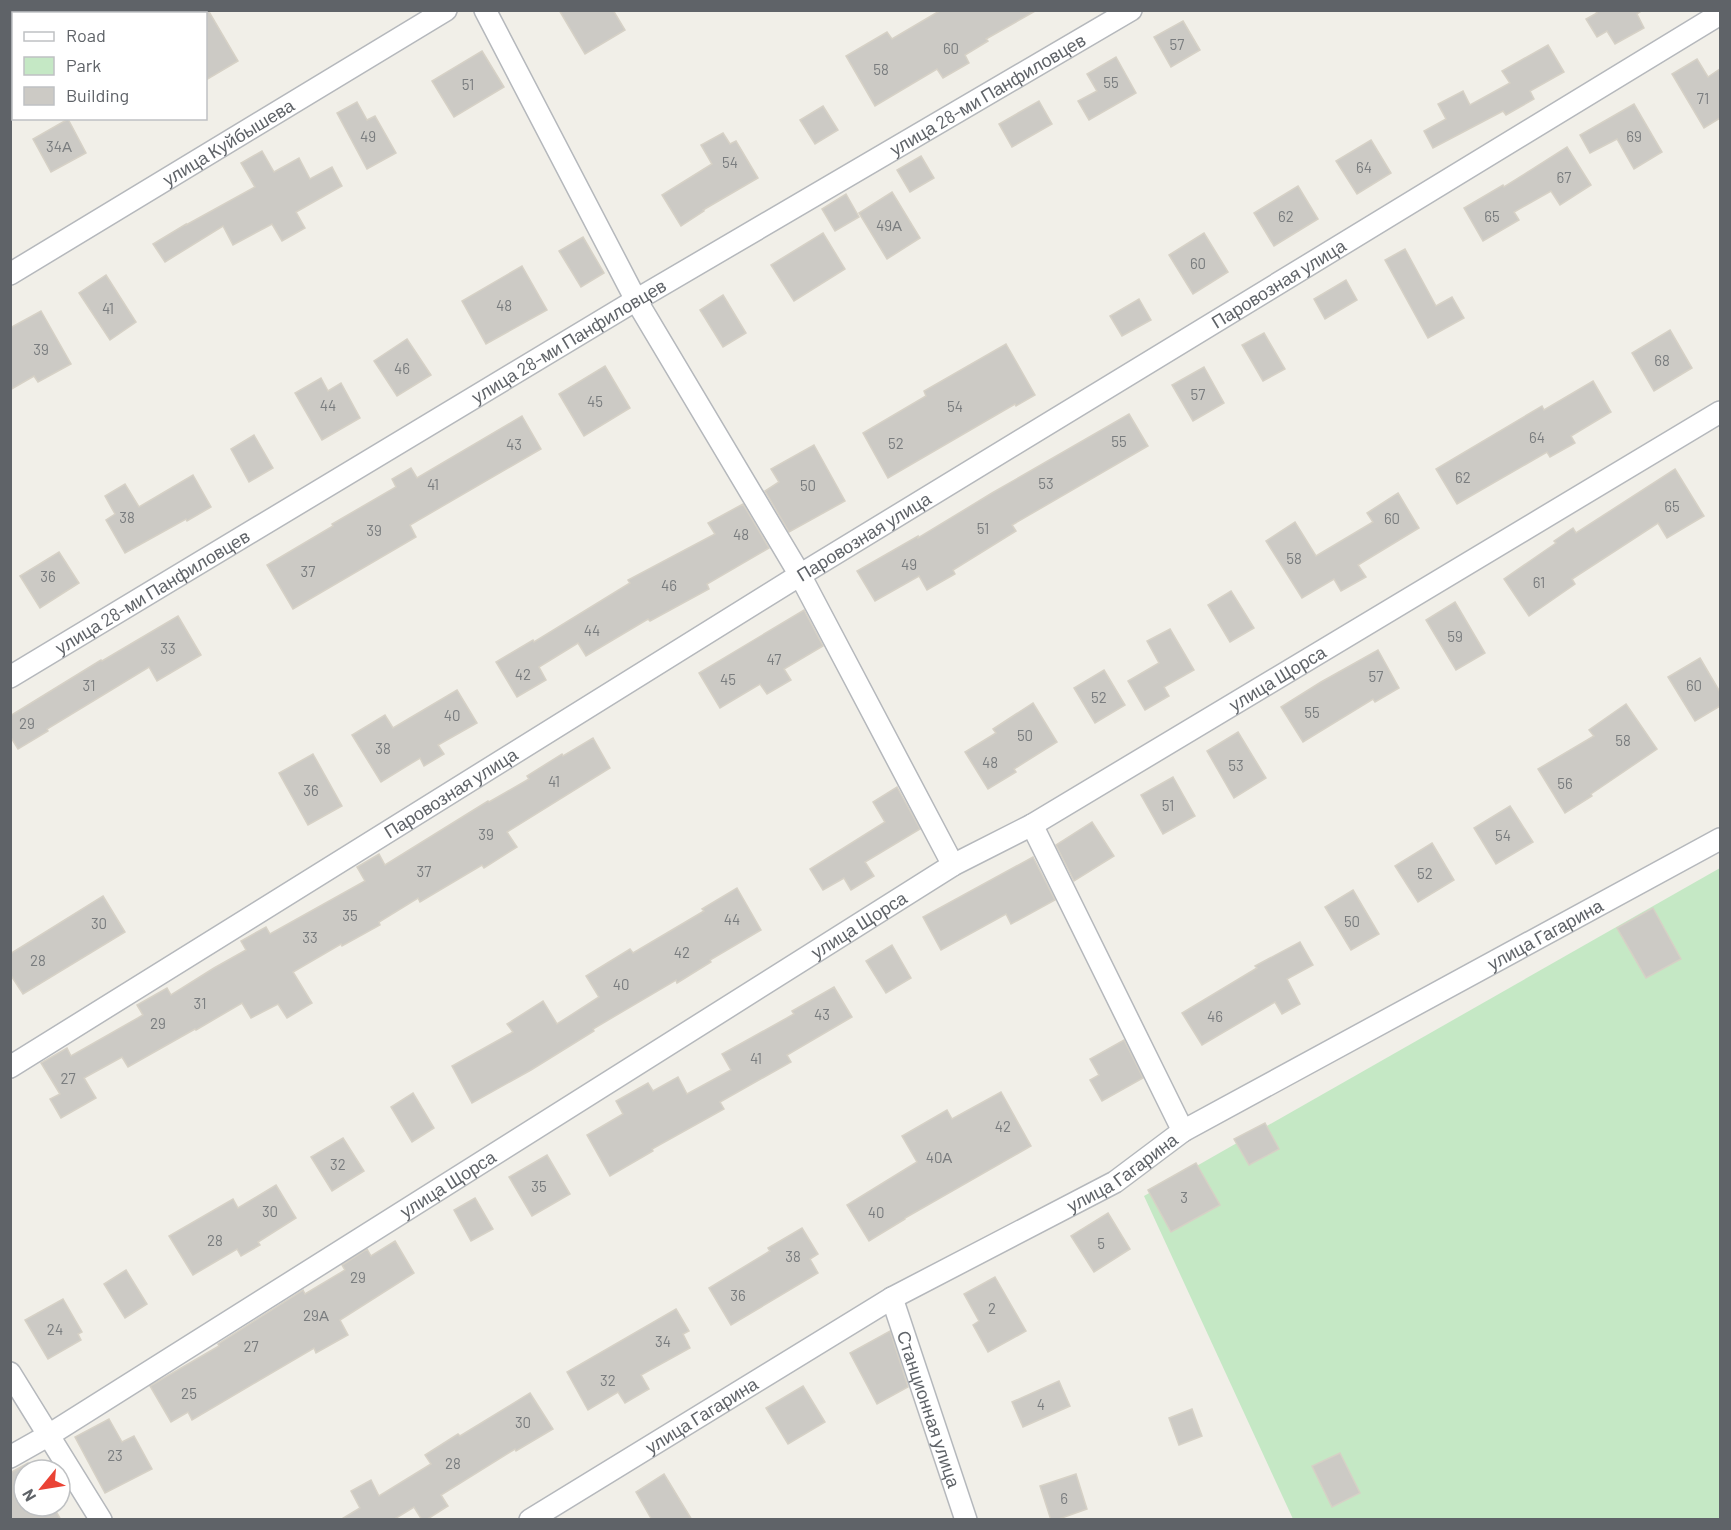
<svg xmlns="http://www.w3.org/2000/svg" width="1731" height="1530" font-family="Barlow,sans-serif">
<rect width="100%" height="100%" fill="#f1efe8"/>
<path fill="#c5e8c5" d="M1720,868v651h-427l-149,-323z"/>
<g fill="#cccac5" stroke="#d6d1c6" stroke-width="1.5">
<path d="M206,10h2l30,51 -32,19z"/>
<path d="M559,10h54l12,20 -40,24z"/>
<path d="M941,10h96l-51,29 2,2 -23,14 4,8 -26,15 -6,-9 -62,37 -29,-50 41,-24 5,7z"/>
<path d="M1595,10h48l-6,4 7,14 -29,16 -8,-13 -10,6 -11,-18 11,-6z"/>
<path d="M1183,21l17,29 -29,17 -17,-30z"/>
<path d="M1548,45l16,27 -34,19 4,8 -28,16 -3,-4 -70,37 -9,-17 22,-12 -8,-15 25,-13 7,14 40,-22 -8,-12z"/>
<path d="M482,51l22,36 -50,30 -22,-36z"/>
<path d="M1116,57l20,36 -47,27 -11,-19 19,-10 -10,-17z"/>
<path d="M1697,59l11,18 12,-8v49l-16,10 -32,-54z"/>
<path d="M1039,101l13,23 -40,23 -13,-23z"/>
<path d="M357,102l10,18 8,-4 21,37 -29,16 -30,-56z"/>
<path d="M1634,104l28,48 -28,17 -17,-30 -27,14 -10,-18z"/>
<path d="M823,106l15,24 -23,14 -15,-24z"/>
<path d="M68,119l18,34 -35,19 -18,-33z"/>
<path d="M723,133l7,11 6,-3 22,37 -55,32 1,1 -23,15 -19,-31 50,-31 -11,-19z"/>
<path d="M1371,140l20,33 -34,21 -21,-33z"/>
<path d="M1567,147l24,38 -31,20 -9,-14 -37,21 5,8 -36,21 -19,-33 39,-23 1,2z"/>
<path d="M262,151l12,21 25,-14 11,21 22,-12 10,19 -46,26 9,16 -23,13 -10,-17 -39,21 -10,-19 -58,36 -12,-18 33,-20v1l69,-38 -14,-24z"/>
<path d="M921,156l13,22 -24,14 -13,-22z"/>
<path d="M1298,186l20,33 -44,27 -20,-33z"/>
<path d="M892,192l28,46 -33,21 -28,-46z"/>
<path d="M846,194l13,23 -24,14 -13,-22z"/>
<path d="M823,233l22,36 -51,32 -23,-36z"/>
<path d="M1204,233l24,39 -35,22 -24,-39z"/>
<path d="M583,237l21,36 -23,14 -22,-36z"/>
<path d="M1405,249l31,57 16,-9 12,21 -36,20 -43,-78z"/>
<path d="M522,266l25,44 -61,34 -24,-43z"/>
<path d="M106,275l30,47 -26,18 -31,-47z"/>
<path d="M1346,280l11,20 -32,19 -11,-20z"/>
<path d="M723,295l23,38 -23,14 -23,-37z"/>
<path d="M1139,299l12,21 -29,16 -12,-20z"/>
<path d="M41,311l30,53 -33,18 -4,-6 -24,14v-62z"/>
<path d="M1670,330l22,38 -38,23 -22,-38z"/>
<path d="M1264,333l21,36 -22,12 -21,-36z"/>
<path d="M407,339l24,36 -34,21 -23,-35z"/>
<path d="M1006,344l29,51 -19,11 -1,-2 -127,74 -25,-45 63,-37 -2,-5z"/>
<path d="M605,366l25,42 -46,28 -25,-42z"/>
<path d="M1204,367l20,36 -31,18 -21,-36z"/>
<path d="M321,378l7,13 13,-8 19,35 -38,22 -27,-47z"/>
<path d="M1593,381l18,31 -40,24 4,7 -25,14 -3,-5 -90,52 -21,-35 106,-63 2,4z"/>
<path d="M1129,414l19,32 -136,79 4,6 -63,39 2,4 -28,16 -8,-14 -44,25 -18,-30 61,-35v2l74,-45z"/>
<path d="M522,416l19,33 -131,76 6,12 -123,72 -26,-44 66,-39 -1,-2 64,-37 -4,-8 19,-11 6,10z"/>
<path d="M254,435l19,33 -24,14 -18,-33z"/>
<path d="M814,445l31,56 -56,31 -24,-41 14,-9 -8,-13z"/>
<path d="M1675,469l29,47 -37,22 -9,-15 -86,56 3,5 -46,32 -25,-37 52,-36 -2,-2 19,-13 3,5z"/>
<path d="M193,475l18,32 -24,14 -1,-2 -61,34 -19,-33 9,-6 -10,-18 20,-12 14,23z"/>
<path d="M1398,493l21,35 -61,37 8,12 -25,14 -7,-12 -32,19 -36,-57 29,-19 21,34 57,-34 -6,-9z"/>
<path d="M743,504l26,44 -62,36 2,5 -59,32 -2,-2 -62,37 -8,-13 -39,24 7,13 -29,17 -21,-35 37,-22 1,2 96,-59 -2,-3 87,-46 -7,-11z"/>
<path d="M59,552l20,31 -39,25 -20,-32z"/>
<path d="M1231,591l23,37 -24,14 -22,-37z"/>
<path d="M1455,602l30,51 -29,17 -30,-50z"/>
<path d="M804,610l19,36 -39,23 7,11 -24,14 -7,-10 -40,24 -21,-35z"/>
<path d="M178,616l23,39 -44,26 -8,-14 -102,62 1,2 -30,18 -8,-13v-20l91,-56 1,1z"/>
<path d="M1170,629l24,41 -30,17 5,9 -24,14 -17,-29 31,-18 -12,-22z"/>
<path d="M1378,650l21,38 -24,14 -2,-3 -70,43 -22,-35 40,-25z"/>
<path d="M1700,658l20,34v14l-25,15 -27,-44z"/>
<path d="M1104,670l21,35 -30,18 -21,-35z"/>
<path d="M457,690l20,33 -39,22 6,9 -20,12 -4,-8 -39,24 -29,-47 33,-20 8,13z"/>
<path d="M1033,703l24,39 -43,27 2,3 -28,17 -23,-37 31,-19 -3,-4z"/>
<path d="M1626,704l31,45 -66,45 1,2 -27,17 -27,-44 56,-33 -5,-6z"/>
<path d="M1238,732l28,46 -32,20 -27,-47z"/>
<path d="M593,738l17,30 -103,64 10,15 -33,21 -2,-3 -62,37 -2,-4 -39,24 1,3 -38,21 -1,-2 -48,28 19,31 -25,15 -9,-14 -27,14 -9,-15 -46,27 -1,-1 -67,38 -6,-10 -38,21 12,20 -35,20 -11,-19 10,-5 -19,-31 26,-15 4,8 72,-41 -6,-10 30,-17 4,7 43,-27 32,-18 -5,-9 25,-14 4,7 95,-53 -8,-14 22,-13 6,11 103,-64 1,1 40,-23 -2,-3 35,-22 1,2z"/>
<path d="M313,754l29,52 -34,19 -29,-52z"/>
<path d="M1173,777l22,39 -32,18 -22,-39z"/>
<path d="M897,787l23,42 -55,33 9,14 -23,14 -7,-12 -21,12 -13,-21 75,-47 -12,-20z"/>
<path d="M1510,806l23,36 -37,22 -22,-36z"/>
<path d="M1092,822l22,34 -40,25 -18,-36z"/>
<path d="M1432,843l22,37 -36,22 -23,-36z"/>
<path d="M1033,857l22,43 -44,24 -5,-10 -65,36 -18,-33z"/>
<path d="M737,888l24,42 -51,30 1,2 -34,21 -1,-3 -83,49 1,2 -63,39 -59,33 -20,-37 61,-34 -6,-8 36,-23 14,23 42,-27 -13,-21 44,-27 3,4 71,-42 -2,-2z"/>
<path d="M1353,890l26,44 -28,16 -26,-43z"/>
<path d="M103,896l22,36 -102,62 -13,-20v-20z"/>
<path d="M1653,908l28,51 -35,19 -29,-50z"/>
<path d="M1300,942l13,23 -26,14 13,25 -18,10 -7,-12 -73,43 -20,-32 75,-45 -2,-2z"/>
<path d="M892,945l19,33 -25,15 -20,-32z"/>
<path d="M834,987l18,30 -65,38 4,7 -71,40 4,7 -72,40 1,2 -43,25 -23,-41 36,-21 -7,-13 32,-18 5,8 25,-14 9,17 44,-24 -9,-16 72,-40 -2,-3z"/>
<path d="M1124,1040l19,38 -41,23 -12,-21 9,-5 -9,-16z"/>
<path d="M1001,1092l30,54 -126,72v1l-36,22 -22,-36 70,-43 -15,-26 45,-26 5,9z"/>
<path d="M413,1093l21,35 -22,14 -21,-35z"/>
<path d="M1265,1123l14,26 -30,16 -15,-26z"/>
<path d="M343,1138l21,33 -32,20 -21,-34z"/>
<path d="M547,1155l23,39 -38,22 -23,-39z"/>
<path d="M1196,1163l24,42 -49,27 -23,-42z"/>
<path d="M276,1185l20,33 -38,24 2,3 -19,11 -4,-7 -44,26 -24,-39 64,-37 5,9z"/>
<path d="M475,1198l18,31 -22,12 -17,-31z"/>
<path d="M1108,1213l22,36 -36,23 -23,-36z"/>
<path d="M802,1228l16,26 -8,5 8,14 -87,52 -22,-37 61,-37 -2,-3z"/>
<path d="M395,1241l19,32 -74,47 8,15 -32,18 -2,-5 -122,72 -4,-8 -17,10 -21,-36 69,-40 -1,-2 85,-54 2,4 40,-24 -3,-5 25,-16 4,7z"/>
<path d="M126,1270l21,34 -22,14 -21,-34z"/>
<path d="M995,1277l31,54 -38,21 -15,-27 6,-4 -15,-27z"/>
<path d="M63,1299l19,33 -4,2 3,6 -33,19 -23,-39z"/>
<path d="M676,1309l13,22 -6,3 7,14 -49,27 8,14 -24,14 -7,-11 -30,18 -21,-38z"/>
<path d="M890,1331l18,56 -31,17 -27,-51z"/>
<path d="M1059,1381l11,25 -47,21 -11,-25z"/>
<path d="M803,1386l22,36 -37,22 -22,-36z"/>
<path d="M530,1393l23,36 -37,22 -1,-2 -74,46 7,11 -22,14h-4l-8,-13 -21,13h-53l20,-12 -9,-17 20,-11 8,16 52,-32 -6,-9 33,-21 2,2z"/>
<path d="M1192,1409l10,27 -23,9 -10,-27z"/>
<path d="M109,1419l13,23 12,-6 18,33 -47,24 -30,-56z"/>
<path d="M1340,1453l20,40 -28,14 -20,-41z"/>
<path d="M28,1463l4,7h-8v36h29l8,14h-51v-47z"/>
<path d="M664,1474l28,46h-40l-16,-28z"/>
<path d="M1076,1474l11,35 -31,11h-5l-11,-34z"/>
</g>
<g fill="none" stroke-linecap="round" stroke-linejoin="round">
<g stroke="#b5b8bc" stroke-width="24">
<g id="street">
<path d="M485,10l151,290 164,275 153,290"/>
<path id="s1" d="M10,274l436,-264"/>
<path id="s2" d="M10,677l626,-377 495,-290"/>
<path d="M1032,825l151,306"/>
<path id="s3" d="M10,1067l790,-492 920,-561"/>
<path id="s4" d="M892,1298l74,222"/>
<path d="M10,1373l91,147"/>
<path id="s5" d="M10,1457l39,-22 904,-570 79,-40 688,-413"/>
<path id="s6" d="M530,1520l362,-222 223,-116 68,-51 537,-292"/>
</g>
</g>
<use href="#street" stroke="#fff" stroke-width="21"/>
</g>
<g text-anchor="middle" dominant-baseline="central" stroke-width="4.5" stroke-linejoin="round" paint-order="stroke">
<g font-size="15" fill="#7a7d7f">
<text x="1177" y="44">57</text>
<text x="951" y="48">60</text>
<text x="881" y="69">58</text>
<text x="1111" y="82">55</text>
<text x="468" y="84">51</text>
<text x="1703" y="98">71</text>
<text x="368" y="136">49</text>
<text x="1634" y="136">69</text>
<text x="59" y="146">34А</text>
<text x="730" y="162">54</text>
<text x="1364" y="167">64</text>
<text x="1564" y="177">67</text>
<text x="1286" y="216">62</text>
<text x="1492" y="216">65</text>
<text x="889" y="225">49А</text>
<text x="1198" y="263">60</text>
<text x="504" y="305">48</text>
<text x="108" y="308">41</text>
<text x="41" y="349">39</text>
<text x="1662" y="360">68</text>
<text x="402" y="368">46</text>
<text x="1198" y="394">57</text>
<text x="595" y="401">45</text>
<text x="328" y="405">44</text>
<text x="955" y="406">54</text>
<text x="1537" y="437">64</text>
<text x="1119" y="441">55</text>
<text x="896" y="443">52</text>
<text x="514" y="444">43</text>
<text x="1463" y="477">62</text>
<text x="1046" y="483">53</text>
<text x="433" y="484">41</text>
<text x="808" y="485">50</text>
<text x="1672" y="506">65</text>
<text x="127" y="517">38</text>
<text x="1392" y="518">60</text>
<text x="983" y="528">51</text>
<text x="374" y="530">39</text>
<text x="741" y="534">48</text>
<text x="1294" y="558">58</text>
<text x="909" y="564">49</text>
<text x="308" y="571">37</text>
<text x="48" y="576">36</text>
<text x="1539" y="582">61</text>
<text x="669" y="585">46</text>
<text x="592" y="630">44</text>
<text x="1455" y="636">59</text>
<text x="168" y="648">33</text>
<text x="774" y="659">47</text>
<text x="523" y="674">42</text>
<text x="1376" y="676">57</text>
<text x="728" y="679">45</text>
<text x="89" y="685">31</text>
<text x="1694" y="685">60</text>
<text x="1099" y="697">52</text>
<text x="1312" y="712">55</text>
<text x="452" y="715">40</text>
<text x="27" y="723">29</text>
<text x="1025" y="735">50</text>
<text x="1623" y="740">58</text>
<text x="383" y="748">38</text>
<text x="990" y="762">48</text>
<text x="1236" y="765">53</text>
<text x="554" y="781">41</text>
<text x="1565" y="783">56</text>
<text x="311" y="790">36</text>
<text x="1168" y="805">51</text>
<text x="486" y="834">39</text>
<text x="1503" y="835">54</text>
<text x="424" y="871">37</text>
<text x="1425" y="873">52</text>
<text x="350" y="915">35</text>
<text x="732" y="919">44</text>
<text x="1352" y="921">50</text>
<text x="99" y="923">30</text>
<text x="310" y="937">33</text>
<text x="682" y="952">42</text>
<text x="38" y="960">28</text>
<text x="621" y="984">40</text>
<text x="200" y="1003">31</text>
<text x="822" y="1014">43</text>
<text x="1215" y="1016">46</text>
<text x="158" y="1023">29</text>
<text x="756" y="1058">41</text>
<text x="68" y="1078">27</text>
<text x="1003" y="1126">42</text>
<text x="939" y="1157">40А</text>
<text x="338" y="1164">32</text>
<text x="539" y="1186">35</text>
<text x="1184" y="1197">3</text>
<text x="270" y="1211">30</text>
<text x="876" y="1212">40</text>
<text x="215" y="1240">28</text>
<text x="1101" y="1243">5</text>
<text x="793" y="1256">38</text>
<text x="358" y="1277">29</text>
<text x="738" y="1295">36</text>
<text x="992" y="1308">2</text>
<text x="316" y="1315">29А</text>
<text x="55" y="1329">24</text>
<text x="663" y="1341">34</text>
<text x="251" y="1346">27</text>
<text x="608" y="1380">32</text>
<text x="189" y="1393">25</text>
<text x="1041" y="1404">4</text>
<text x="523" y="1422">30</text>
<text x="115" y="1455">23</text>
<text x="453" y="1463">28</text>
<text x="1064" y="1498">6</text>
</g>
<g font-size="18" fill="#5f6368" stroke="#fff">
<text stroke="none"><textPath href="#s2" startOffset="1138">улица 28-ми Панфиловцев</textPath></text>
<text stroke="none"><textPath href="#s1" startOffset="255">улица Куйбышева</textPath></text>
<text stroke="none"><textPath href="#s3" startOffset="1491">Паровозная улица</textPath></text>
<text stroke="none"><textPath href="#s2" startOffset="652">улица 28-ми Панфиловцев</textPath></text>
<text stroke="none"><textPath href="#s3" startOffset="1005">Паровозная улица</textPath></text>
<text stroke="none"><textPath href="#s2" startOffset="166">улица 28-ми Панфиловцев</textPath></text>
<text stroke="none"><textPath href="#s5" startOffset="1488">улица Щорса</textPath></text>
<text stroke="none"><textPath href="#s3" startOffset="519">Паровозная улица</textPath></text>
<text stroke="none"><textPath href="#s5" startOffset="1002">улица Щорса</textPath></text>
<text stroke="none"><textPath href="#s6" startOffset="1173">улица Гагарина</textPath></text>
<text stroke="none"><textPath href="#s6" startOffset="687">улица Гагарина</textPath></text>
<text stroke="none"><textPath href="#s5" startOffset="516">улица Щорса</textPath></text>
<text stroke="none"><textPath href="#s4" startOffset="117">Станционная улица</textPath></text>
<text stroke="none"><textPath href="#s6" startOffset="201">улица Гагарина</textPath></text>
</g>
</g>
<rect width="1731" height="1530" fill="none" stroke="#5f6368" stroke-width="24"/>
<rect x="12" y="12" width="195" height="108" fill="#ffffff" stroke="#bfc1c3" stroke-width="1.5"/>
<rect x="24" y="32" width="30" height="9" fill="#ffffff" stroke="#bfc1c3" stroke-width="1.5"/>
<text x="66" y="42" font-size="18" fill="#5f6368">Road</text>
<rect x="24" y="57" width="30" height="18" fill="#c5e8c5" stroke="#bfc1c3" stroke-width="1.5"/>
<text x="66" y="72" font-size="18" fill="#5f6368">Park</text>
<rect x="24" y="87" width="30" height="18" fill="#cccac5" stroke="#bfc1c3" stroke-width="1.5"/>
<text x="66" y="102" font-size="18" fill="#5f6368">Building</text>
<g transform="translate(42 1488) rotate(240)"><circle r="28" fill="#ffffff" stroke="#bfc1c3" stroke-width="1.5"/>
<path d="M0-4.5L10 22L0 15L-10 22Z" fill="#ea4335"/>
<text y="-9" font-size="16" font-weight="bold" text-anchor="middle" fill="#5f6368">N</text>
</g>
</svg>
